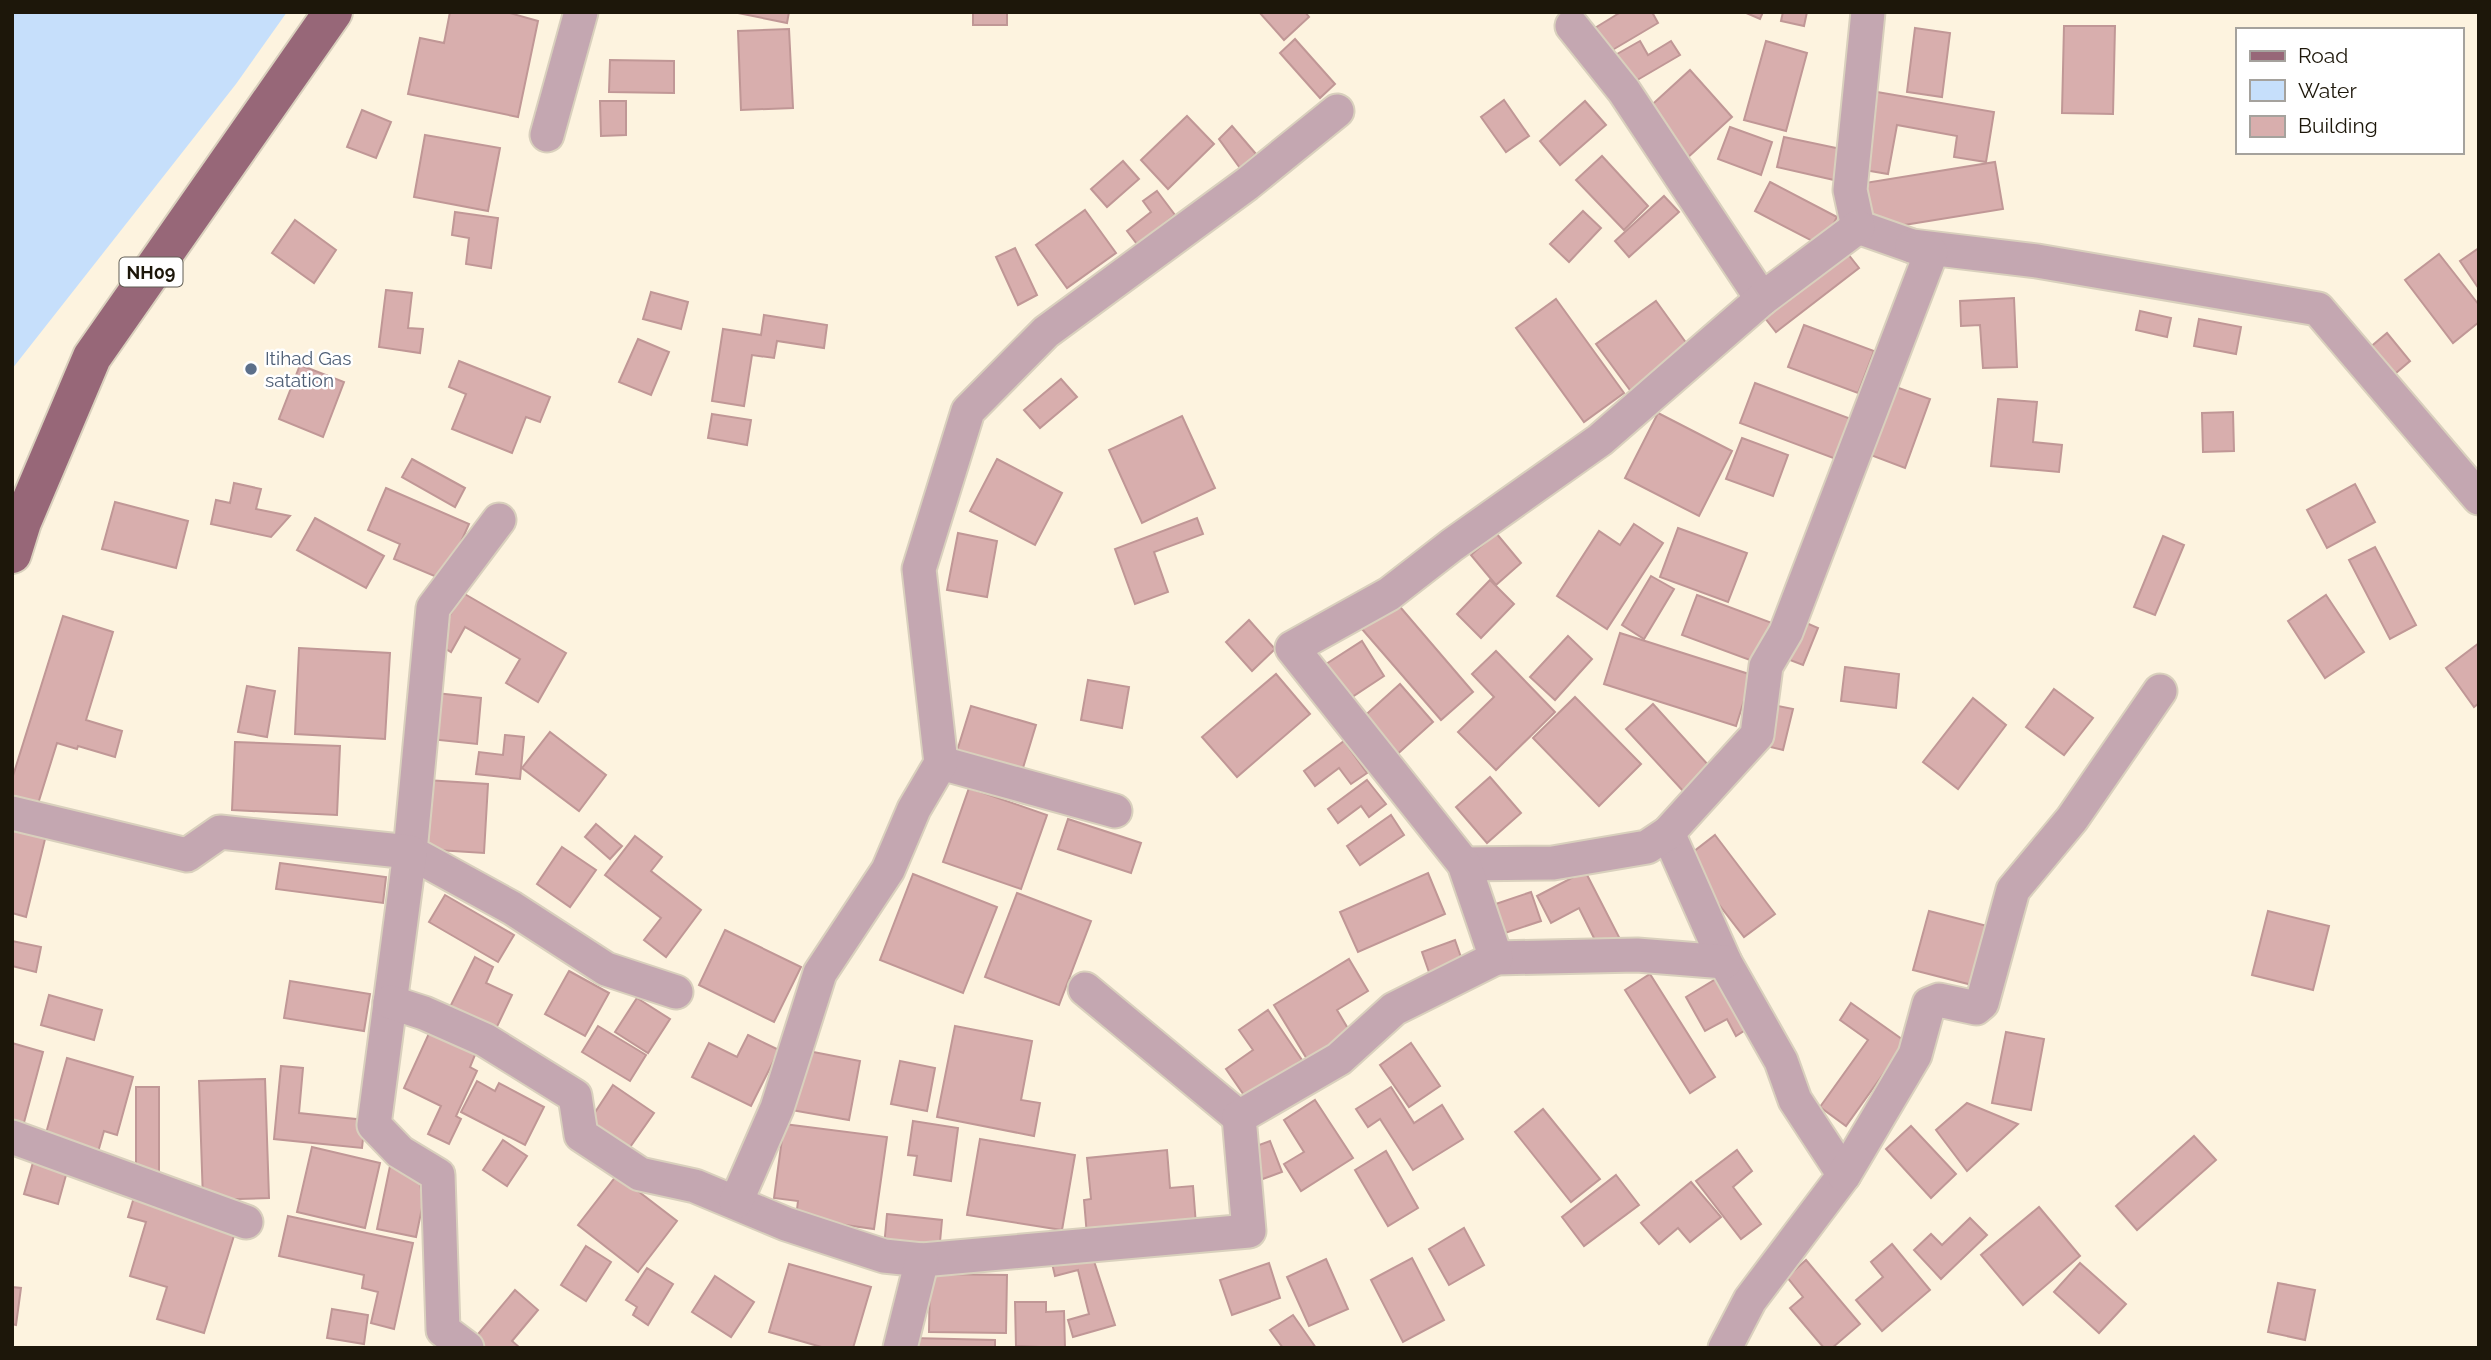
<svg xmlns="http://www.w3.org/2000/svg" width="2491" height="1360" font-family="Raleway,sans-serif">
<rect width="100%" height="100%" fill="#fdf3df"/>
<path fill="#c6dffb" d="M12,12h275l-51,72 -224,285z"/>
<g fill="#d8aead" stroke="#c09796" stroke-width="2">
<path d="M450,12h56l32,9 -20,96 -110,-23 12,-56 24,5z"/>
<path d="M733,12h56l-2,11z"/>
<rect x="973" y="12" width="34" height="13"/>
<path d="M1259,12h46l4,5 -25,23z"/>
<path d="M1621,12h31l6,11 -54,32 -14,-24z"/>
<path d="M1744,12h19l-3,7z"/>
<path d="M1783,12h24l-3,14 -23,-5z"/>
<path d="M2064,26h51l-2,88 -51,-1z"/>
<path d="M1915,28l35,5 -8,64 -35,-5z"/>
<path d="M789,29l4,79 -52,2 -3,-79z"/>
<path d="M1295,39l40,45 -15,14 -40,-45z"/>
<path d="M1640,41l8,14 23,-14 9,14 -53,31 -17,-28z"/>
<path d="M1766,41l41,12 -21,78 -42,-11z"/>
<path d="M610,60l64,1v32l-65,-1z"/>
<path d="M1690,70l42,47 -46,42 -42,-47z"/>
<path d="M1877,92l117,20 -8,50 -32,-5 3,-21 -60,-11 -9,49 -24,-4z"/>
<path d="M1504,100l25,36 -23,16 -25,-35z"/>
<path d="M600,101h26v34l-25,1z"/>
<path d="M1585,101l21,24 -46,40 -20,-24z"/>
<path d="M362,110l29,12 -15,36 -29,-11z"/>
<path d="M1187,116l27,28 -46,45 -27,-29z"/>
<path d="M1232,126l24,28 -16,14 -21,-29z"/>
<path d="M1730,127l42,15 -11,33 -43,-16z"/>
<path d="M425,135l75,13 -12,63 -74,-14z"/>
<path d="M1784,137l57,12 -7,31 -57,-13z"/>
<path d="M1602,156l46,50 -24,24 -48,-50z"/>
<path d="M1123,161l16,18 -32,28 -16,-18z"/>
<path d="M1995,162l8,47 -130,21 -8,-47z"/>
<path d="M1770,182l67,35 -15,29 -67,-35z"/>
<path d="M1157,191l18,24 -38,29 -10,-13 24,-19 -8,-11z"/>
<path d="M1664,196l15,16 -50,45 -14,-16z"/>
<path d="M1085,210l31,43 -49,35 -31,-43z"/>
<path d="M1583,211l18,17 -32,34 -19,-18z"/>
<path d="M455,212l43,6 -7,50 -25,-4 3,-26 -17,-3z"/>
<path d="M295,220l41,30 -22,33 -42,-30z"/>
<path d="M1015,248l22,47 -19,10 -22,-48z"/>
<path d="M2479,248v41l-19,-28z"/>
<path d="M1844,249l15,19 -83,64 -15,-19z"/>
<path d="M2439,254l40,51v17l-26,21 -48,-63z"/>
<path d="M386,290l26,3 -4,35 15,1 -3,24 -41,-6z"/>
<path d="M651,292l37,10 -7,27 -38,-10z"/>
<path d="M2014,298l3,69 -34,1 -3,-43 -19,1 -1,-25z"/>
<path d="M1556,299l68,94 -40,29 -68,-94z"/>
<path d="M1656,301l36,50 -59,43 -37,-50z"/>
<path d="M2140,311l31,7 -4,19 -31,-7z"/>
<path d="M764,315l63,10 -3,23 -47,-7 -3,17 -22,-3 -8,51 -32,-5 11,-72 38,6z"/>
<path d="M2199,319l42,8 -5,27 -42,-8z"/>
<path d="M1804,325l70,26 -16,42 -70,-26z"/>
<path d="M2387,333l23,28 -20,17 -23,-28z"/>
<path d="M638,339l31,13 -18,43 -32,-13z"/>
<path d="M459,361l91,36 -10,25 -14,-5 -14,36 -60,-24 14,-35 -17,-7z"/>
<path d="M300,365l44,17 -21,55 -44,-18z"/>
<path d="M1061,379l16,18 -37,31 -16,-18z"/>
<path d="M1755,383l96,36 -15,40 -96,-36z"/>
<path d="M1893,386l37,13 -25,69 -37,-14z"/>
<path d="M1998,399l39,3 -4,40 29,3 -3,27 -68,-6z"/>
<path d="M2233,412l1,39 -31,1 -1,-39z"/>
<path d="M1658,413l74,38 -33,65 -74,-38z"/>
<path d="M712,414l39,6 -4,25 -39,-7z"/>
<path d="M1182,416l33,72 -73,35 -33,-73z"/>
<path d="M1742,438l46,17 -15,41 -47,-17z"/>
<path d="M412,459l53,29 -10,19 -53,-30z"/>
<path d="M997,459l65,34 -27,52 -65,-34z"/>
<path d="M234,483l27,6 -5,20 34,7 -19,21 -60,-13 5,-24 14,3z"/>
<path d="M2355,484l20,38 -48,26 -20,-38z"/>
<path d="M386,488l83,36 -25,56 -50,-21 6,-15 -32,-14z"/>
<path d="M115,502l73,19 -12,47 -74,-19z"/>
<path d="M315,518l69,38 -18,32 -69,-38z"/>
<path d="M1197,518l6,16 -49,18 14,40 -33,12 -20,-55z"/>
<path d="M1634,524l29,19 -56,86 -50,-33 42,-65 21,14z"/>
<path d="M1678,528l69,25 -19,49 -68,-25z"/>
<path d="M958,533l39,8 -10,56 -40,-7z"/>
<path d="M1496,533l25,30 -25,22 -25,-30z"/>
<path d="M2163,536l21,9 -29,70 -21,-8z"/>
<path d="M2375,547l41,78 -26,14 -41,-79z"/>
<path d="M1651,576l23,13 -30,50 -22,-14z"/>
<path d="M1490,580l24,24 -33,34 -24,-24z"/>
<path d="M463,593l103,60 -28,49 -32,-19 14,-24 -55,-32 -14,25 -17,-10z"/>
<path d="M1697,595l75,28 -14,40 -76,-28z"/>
<path d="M2326,595l38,57 -39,26 -37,-57z"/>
<path d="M1395,601l78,91 -32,28 -79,-91z"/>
<path d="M63,616l50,16 -27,88 36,11 -7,26 -37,-11 -1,3 -20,-6 -20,64 -25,-7v-21z"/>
<path d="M1797,619l21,9 -15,37 -21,-8z"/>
<path d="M1249,620l26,29 -23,22 -26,-29z"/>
<path d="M1620,633l132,42 -16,51 -132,-42z"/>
<path d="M1568,636l24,23 -37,41 -25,-23z"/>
<path d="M1362,641l22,35 -38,25 -23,-35z"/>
<path d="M2479,643v60l-5,4 -28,-39z"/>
<path d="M299,648l91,5 -5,86 -90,-5z"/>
<path d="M1496,651l59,61 -59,58 -38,-38 36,-35 -22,-23z"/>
<path d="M1845,667l54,7 -3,34 -55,-7z"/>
<path d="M1276,674l34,40 -73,63 -35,-40z"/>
<path d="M1088,680l41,7 -7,41 -41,-8z"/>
<path d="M1400,684l33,38 -40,36 -33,-38z"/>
<path d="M247,686l28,5 -8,46 -29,-5z"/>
<path d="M2054,689l39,29 -29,37 -38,-28z"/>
<path d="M436,693l45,5 -4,46 -46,-5z"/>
<path d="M1575,697l66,67 -42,42 -66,-68z"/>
<path d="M1973,698l33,27 -48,64 -35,-27z"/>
<path d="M1653,704l57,63 -26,25 -58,-63z"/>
<path d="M1768,704l25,5 -10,41 -25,-6z"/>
<path d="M971,706l65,19 -17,56 -62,-30z"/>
<path d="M550,732l56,43 -27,36 -57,-43z"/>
<path d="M505,735l19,2 -4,42 -44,-5 3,-22 24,3z"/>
<path d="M1344,741l23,32 -16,11 -12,-16 -24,18 -11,-15z"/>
<path d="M235,742l105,4 -3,69 -105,-5z"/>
<path d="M1490,777l31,36 -34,30 -31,-36z"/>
<path d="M426,780l62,4 -4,69 -62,-4z"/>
<path d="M1367,780l19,24 -17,13 -8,-11 -23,17 -10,-14z"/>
<path d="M969,788l78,27 -26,74 -78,-27z"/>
<path d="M1391,815l13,20 -44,30 -13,-19z"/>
<path d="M1068,819l73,24 -10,30 -73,-24z"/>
<path d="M596,824l26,22 -12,13 -25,-22z"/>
<path d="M12,827l34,8 -20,82 -14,-4z"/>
<path d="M1715,835l60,79 -31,23 -60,-78z"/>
<path d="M635,836l27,21 -11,14 50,39 -35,47 -22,-17 17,-22 -56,-43z"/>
<path d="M562,847l34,23 -26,37 -33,-23z"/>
<path d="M280,863l106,14 -3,26 -107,-14z"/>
<path d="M1585,871l36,70 -20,11 -22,-44 -28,15 -14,-27z"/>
<path d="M1428,873l17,41 -87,38 -18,-40z"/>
<path d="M913,874l84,33 -34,86 -83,-33z"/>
<path d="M1531,892l10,29 -48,16 -9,-29z"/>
<path d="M1017,893l74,28 -32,84 -74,-28z"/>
<path d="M445,895l69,40 -16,27 -69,-40z"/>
<path d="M1929,911l58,15 -15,59 -59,-15z"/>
<path d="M2268,911l61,15 -16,64 -61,-15z"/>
<path d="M725,930l76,37 -27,55 -75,-37z"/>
<path d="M1455,940l9,26 -33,12 -9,-26z"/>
<path d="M12,941l29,6 -5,25 -24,-6z"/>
<path d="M475,957l18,10 -7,16 26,12 -20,42 -46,-22z"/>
<path d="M1349,959l19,32 -31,19 13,22 -43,27 -33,-54z"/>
<path d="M569,971l40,22 -24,43 -40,-22z"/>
<path d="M1650,974l65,103 -25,16 -65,-103z"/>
<path d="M1721,976l29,51 -14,9 -9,-17 -22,12 -19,-34z"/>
<path d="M290,981l80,13 -6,37 -80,-13z"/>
<path d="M49,995l53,15 -8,30 -53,-15z"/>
<path d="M637,998l33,21 -22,34 -33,-21z"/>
<path d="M1851,1003l55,39 -60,84 -26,-19 48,-67 -28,-20z"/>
<path d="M1268,1010l34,50 -56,38 -20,-29 27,-19 -14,-20z"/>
<path d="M598,1026l48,29 -16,26 -48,-29z"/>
<path d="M955,1026l77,15 -11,59 19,3 -6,33 -97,-19z"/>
<path d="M431,1029l46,21 -7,17 7,4 -21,45 5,3 -12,25 -21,-10 13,-28 -37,-18z"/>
<path d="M2006,1032l38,7 -13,71 -39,-7z"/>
<path d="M748,1035l31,15 -28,56 -59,-29 17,-34 28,14z"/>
<path d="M12,1043l31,9 -21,78 -10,-3z"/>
<path d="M1411,1043l29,43 -31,21 -29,-42z"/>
<path d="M803,1050l57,11 -11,59 -58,-10z"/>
<path d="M67,1058l66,19 -16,58 -13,-4 -8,28 -53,-15z"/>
<path d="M900,1061l35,7 -8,43 -36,-7z"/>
<path d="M281,1066l22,2 -4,45 66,7 -3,28 -88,-9z"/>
<path d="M265,1079l4,119 -66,2 -4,-119z"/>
<path d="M477,1081l18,10 4,-8 45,24 -19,38 -64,-33z"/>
<path d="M613,1085l41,28 -24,34 -40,-27z"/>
<rect x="136" y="1087" width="23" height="93"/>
<path d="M1391,1087l23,36 28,-18 21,34 -50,31 -33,-51 -12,8 -12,-18z"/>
<path d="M1315,1100l38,58 -52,33 -17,-27 20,-12 -20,-32z"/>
<path d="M1967,1103l51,21 -51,47 -31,-41z"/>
<path d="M1543,1109l57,70 -29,23 -56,-70z"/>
<path d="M913,1121l45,7 -7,53 -37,-6 3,-19 -9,-1z"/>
<path d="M784,1124l103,13 -13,92 -78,-11 2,-17 -24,-3z"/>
<path d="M1911,1126l45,48 -25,24 -45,-49z"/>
<path d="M2194,1136l22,24 -79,70 -21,-24z"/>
<path d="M980,1139l95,16 -13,75 -95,-15z"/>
<path d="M503,1140l24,16 -20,30 -24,-16z"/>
<path d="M1270,1141l12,31 -22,8 -12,-31z"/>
<path d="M312,1147l68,16 -15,65 -68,-16z"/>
<path d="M1167,1150l3,38 23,-2 3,39 -109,11 -3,-36 7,-1 -4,-41z"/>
<path d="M1737,1150l15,21 -19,16 28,37 -20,15 -45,-58z"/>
<path d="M1386,1151l32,57 -30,18 -33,-56z"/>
<path d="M34,1159l34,9 -10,36 -34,-10z"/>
<path d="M390,1166l30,17 3,20 -7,34 -39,-8z"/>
<path d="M617,1175l60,46 -39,51 -60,-47z"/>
<path d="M1616,1175l23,30 -55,41 -22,-29z"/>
<path d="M1691,1182l30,35 -31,25 -12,-14 -19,16 -18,-21z"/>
<path d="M135,1194l102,32 -33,107 -47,-14 10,-32 -37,-11 16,-54 -18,-5z"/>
<path d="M2039,1207l41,49 -57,49 -42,-50z"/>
<path d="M887,1214l55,6 -3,33 -55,-6z"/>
<path d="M288,1216l125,27 -19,86 -23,-6 7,-31 -16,-4 2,-13 -85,-19z"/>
<path d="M1970,1218l17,17 -46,44 -27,-29 17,-16 11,11z"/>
<path d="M1464,1228l20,37 -35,20 -20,-36z"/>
<path d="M1892,1244l38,46 -48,41 -26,-31 27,-23 -12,-15z"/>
<path d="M586,1246l25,16 -25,39 -25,-16z"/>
<path d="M1090,1249l25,76 -42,12 -5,-17 21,-6 -11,-44 -23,6 -4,-17z"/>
<path d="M1412,1258l32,62 -41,22 -32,-62z"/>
<path d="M1326,1259l22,50 -39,17 -22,-49z"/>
<path d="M1806,1260l54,64 -28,24h-8l-34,-40 13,-11 -16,-20z"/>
<path d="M1269,1263l11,35 -48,17 -12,-35z"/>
<path d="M2080,1263l46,41 -27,29 -45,-41z"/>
<path d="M789,1264l82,23 -18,61h-28l-56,-16z"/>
<path d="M647,1268l26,16 -25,41 -15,-10 4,-8 -11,-7z"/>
<path d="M930,1274l77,1 -1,58 -77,-1z"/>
<path d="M715,1276l39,26 -23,35 -39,-25z"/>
<path d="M2278,1283l37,7 -10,50 -37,-8z"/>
<path d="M12,1287l9,1 -5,37 -4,-1z"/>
<path d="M515,1290l23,20 -26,31 8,7h-36l-10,-9z"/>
<path d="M1015,1302h31v10l18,-1 1,37 -49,-2z"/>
<path d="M332,1309l36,6 -4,29 -37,-6z"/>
<path d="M1293,1315l23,33h-33l-13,-18z"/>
<path d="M912,1338l83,2v8h-84z"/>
</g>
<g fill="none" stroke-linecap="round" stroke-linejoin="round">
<g stroke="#d9d0bd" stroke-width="37">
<g id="minor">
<path d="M1868,12l-18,178 8,37 54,19 125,15 281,48 161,189"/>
<path d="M1572,26l52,65 138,208"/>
<path d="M547,135l34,-123"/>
<path d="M499,520l-66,88 -23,244 102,56 94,61 70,23"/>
<path d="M941,763l174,48"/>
<path d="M12,813l175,42 33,-23 190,20 -36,273 26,27 38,23 5,155 24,18"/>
<path d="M1668,833l57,129 56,99 14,39 49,75 -94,125 -25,48"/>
<path d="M1464,864l89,-1 94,-16 21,-14 89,-98 9,-69 20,-34 145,-379 -19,-7"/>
<path d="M1496,958l141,-3 88,7"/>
<path d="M1085,989l154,128"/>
<path d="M390,1002l34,11 61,27 90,56 6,39 59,39 55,12 91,38 98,32 38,4 327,-29 -10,-114 100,-58 55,-50 102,-51 -32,-94 -172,-216 97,-54 63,-49 148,-105 162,-141 96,-72"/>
<path d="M12,1137l234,85"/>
<path d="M1844,1175l71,-120 14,-51 10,-4 37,8 6,-5 31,-113 59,-71 88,-128"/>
<path d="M736,1202l41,-94 43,-135 68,-103 26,-61 27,-46 -22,-194 49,-158 78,-79 201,-148 90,-73"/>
<path d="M900,1348l22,-88"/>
</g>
</g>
<g stroke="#d9d0bd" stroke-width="42">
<path id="primary" d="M12,554l10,-32 70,-165 241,-345"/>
</g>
<use href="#minor" stroke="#c4a7b1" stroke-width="33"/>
<use href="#primary" stroke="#976778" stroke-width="38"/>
</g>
<circle fill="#5c6f8a" stroke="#fff" stroke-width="2.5" cx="251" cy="369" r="7"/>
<g text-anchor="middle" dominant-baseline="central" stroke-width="5" stroke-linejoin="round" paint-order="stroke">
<rect fill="#fff" stroke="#615d54" stroke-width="2" x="119.5" y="257.5" width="63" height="29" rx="5"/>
<g font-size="18" font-weight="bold" fill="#1d170a">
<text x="151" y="272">NH09</text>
</g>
<g font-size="19" fill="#4e5e75" stroke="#fff" text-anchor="start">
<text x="265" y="358">Itihad Gas<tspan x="265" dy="22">satation</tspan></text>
</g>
</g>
<rect width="2491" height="1360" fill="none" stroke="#1d170a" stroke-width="28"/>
<rect x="2236" y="28" width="228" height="126" fill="#ffffff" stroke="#a5a29d" stroke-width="2"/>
<rect x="2250" y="51" width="35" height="10" fill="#976778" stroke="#a5a29d" stroke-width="2"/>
<text x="2298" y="63" font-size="21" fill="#1d170a">Road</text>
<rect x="2250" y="80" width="35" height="21" fill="#c6dffb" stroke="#a5a29d" stroke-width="2"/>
<text x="2298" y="98" font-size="21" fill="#1d170a">Water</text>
<rect x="2250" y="116" width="35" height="21" fill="#d8aead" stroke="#a5a29d" stroke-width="2"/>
<text x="2298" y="133" font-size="21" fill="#1d170a">Building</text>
</svg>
